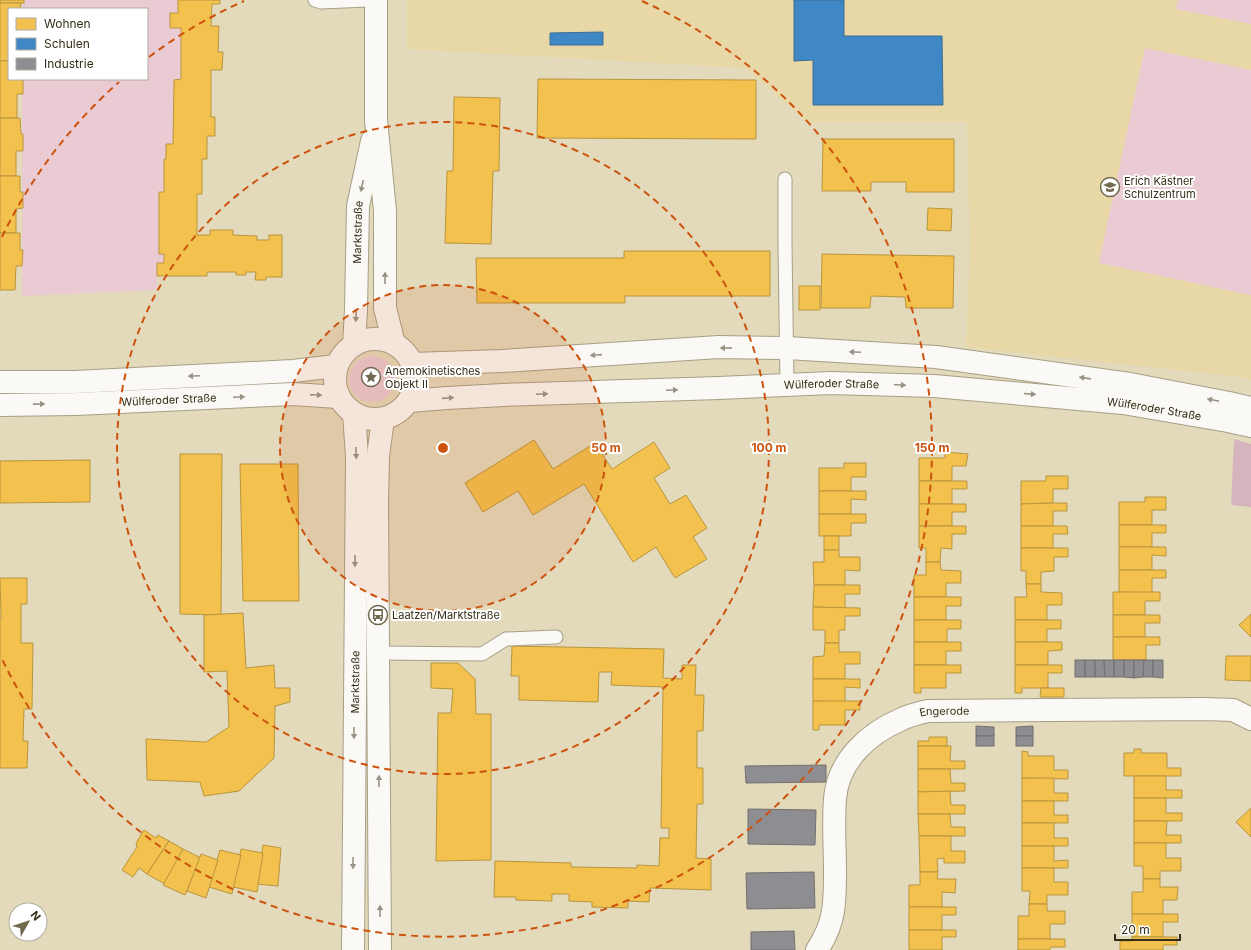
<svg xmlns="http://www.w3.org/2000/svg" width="1251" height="950" font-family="Inter,sans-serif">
<rect width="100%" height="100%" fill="#e3dabb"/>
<path fill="#e8d8a8" d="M407,0h844v381l-10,-4 -275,-30 4,-94 -3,-131h-160l-62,-54 -338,-19z"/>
<g fill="#eacad3">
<path d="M22,0h156v13h-8v14l11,1v51l-7,1 -1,64h-7v15h-2v33l-5,1v61h5v9h-7v27l-135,6v-217h125v-70h-125z"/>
<path d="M1178,0h73v24l-75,-15z"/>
<path d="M1145,48l106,22v225l-152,-32z"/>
<circle cx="372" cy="379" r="23"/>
</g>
<path fill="#d5b4be" d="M1234,439l17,5v63l-20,-2z"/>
<g fill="#f2c14e" stroke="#b9953e">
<rect x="0" y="0" width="24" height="3"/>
<path d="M178,0h42v4h-8l-1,22h8l-1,26h5l-1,18h-11v47h4v19h-8v23h-5v35h-5v41h13v-5h23v5l24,1v4h12v-5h13v42h-16v3h-11l1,-8h-10v3h-10v-3h-29v4h-50v-13h7v-9h-5v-62h5v-33h2v-15h7l1,-64 7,-1v-51h-11v-15h8z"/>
<path d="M0,3h21l-1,6h-11v52h-9z"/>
<path d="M0,61h9v18h14v15h-6v24h-17z"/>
<path d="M538,79l218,1v59l-219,-1z"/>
<path d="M454,97l46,1 -1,73h-6l-2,73 -46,-1 2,-72h6z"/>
<path d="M0,118h20l1,16h2v17h-7v25h-16z"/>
<path d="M823,139h131v53h-48v-10h-35v9h-49z"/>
<path d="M0,176h20v16h3v16l-7,1v24h-16z"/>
<path d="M928,208l24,1 -1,22 -24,-1z"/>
<path d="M0,233h20v17h3l-1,16h-6l-1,24h-15z"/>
<path d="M624,251h146v45h-145v7h-148l-1,-45h148z"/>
<path d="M822,254l132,2 -1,52h-47l-1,-11 -34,-1 -1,12h-49z"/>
<rect x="799" y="286" width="21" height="24"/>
<path d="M534,440l19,29 42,-26 17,26 42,-27 16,26 -16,10 16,26 16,-9 21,33 -14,9 14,22 -32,19 -19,-31 -23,15 -49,-78 -51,31 -15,-24 -35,21 -18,-29z"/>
<path d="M945,452l23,2 -2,12h-14v15h-33v-23h26z"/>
<path d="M180,454h42l-1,161 -41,-1z"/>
<path d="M90,460v42l-90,1v-42z"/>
<path d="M844,463h22v14h-15v14h-32v-23h25z"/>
<path d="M240,464h58l1,137h-56z"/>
<path d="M1046,476h22v13h-15v14l-32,1v-23h25z"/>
<path d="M919,481h48v8h-15v15h-33z"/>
<path d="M819,491h47v9l-15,-1v15h-32z"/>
<path d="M1145,497h21v13h-14v15h-33v-23h26z"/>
<path d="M1053,503h14v8h-14v15h-32v-22z"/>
<path d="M919,504h47v8h-14v14h-33z"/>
<path d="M819,514h47v9h-15v13h-32z"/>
<path d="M1119,525h47v8h-14v14h-33z"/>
<path d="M919,526h47v8h-14v15l-11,-1 -1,14h-14v-14h-7z"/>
<path d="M1021,526h46l1,8h-15v14h-32z"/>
<rect x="824" y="536" width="15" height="14"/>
<path d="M1119,547h47v9l-14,-1v15h-33z"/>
<path d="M1021,548h47v9h-14v14l-13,1v12h-15v-13h-5z"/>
<path d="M824,550h15v7h21v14l-15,-1v15h-31l-1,-23h11z"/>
<path d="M926,562h14l1,8 20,1v12h-15v14h-32v-22h12z"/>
<path d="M1119,570h47v8h-14v15l-33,-1z"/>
<path d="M0,578h27v26h-6v39h12l-1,66h-8l-1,32h5l-1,27h-27v-149h1z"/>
<path d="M1026,584h15v8l21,1v12h-15v15h-32v-23h12z"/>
<path d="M814,585h46v9h-15v14l-32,-1z"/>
<path d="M1113,592h47v9h-15v14h-32z"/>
<path d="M914,597h47v9h-15v14h-32z"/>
<path d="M813,607l47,1v8h-15v14h-6v13h-14v-13h-12z"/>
<path d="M243,613l3,55 28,-3 1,23h15v14l-15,4 -1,52 -35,33 -35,5 -4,-14 -53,-2 -1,-41 60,3 23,-15 -2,-56 -23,1v-57z"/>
<path d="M1251,614v23l-12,-12z"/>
<path d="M1113,615h47v8h-15v14h-32z"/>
<path d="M914,620h47v9h-14v13h-33z"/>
<path d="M1015,620h46v9h-14v13h-32z"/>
<path d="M1113,637h47v8h-14v15h-33z"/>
<path d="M914,642h47v9h-15v14h-32z"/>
<path d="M1015,642h47v8l-14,1v14h-33z"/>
<path d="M825,643h14v9h21v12h-15v15h-32v-22l11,-1z"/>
<path d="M512,646l152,3 -1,29 19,1v-14h14l-1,30h9l-1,36h-6v37h6v36h-6l-1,54 15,1v31l-61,-2 -1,14 -21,-1v7l-36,-1v-5l-23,-1v-7h-17v7l-36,-1v-3h-22l1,-36 76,2v4l66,1v-3l22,1 1,-28h9v-10h-8l2,-141 -52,-2 1,-13h-13l-1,30 -79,-2v-24h-8z"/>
<path d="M1226,656h25v25l-26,-1z"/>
<path d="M431,663h27l17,16 1,35h15v146l-55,1 2,-148h13l2,-24 -22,-1z"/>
<path d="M914,665h47v8h-15v15h-25v5h-7z"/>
<path d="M1015,665h47v8h-14v15h-26v5h-7z"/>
<path d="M813,679h47v9l-15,-1v15l-32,-1z"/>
<path d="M1041,688h23v9h-24z"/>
<path d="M813,701h47v9h-15v15h-26v5h-6z"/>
<path d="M929,737h18v9h-29v-5h11z"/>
<path d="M918,746h33l-1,15h15v8h-47z"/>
<path d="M1134,749h7v4h26v15h14v8h-57v-23h10z"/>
<path d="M1022,751l6,1v4h26v14h14v9l-46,-1z"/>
<path d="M918,769h32l1,14h14v8l-47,1z"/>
<path d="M1134,776h32v14h16v8h-48z"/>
<path d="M1022,778h32v15h14v8h-46z"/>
<path d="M950,791l1,14h14v9h-47v-22z"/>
<path d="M1134,798h32v15h16v8h-48z"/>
<path d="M1022,801h32v14h14v8h-46z"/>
<path d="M1251,808v29l-15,-15z"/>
<path d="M918,814h32l1,13h14v9h-46z"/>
<path d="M1134,821h33l-1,14h15v8h-47z"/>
<path d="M1022,823h32v15h14v8h-46z"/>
<path d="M144,830l12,8 2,-3 11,6 -22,33 -8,-6 -6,9 -11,-7 15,-23 -1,-4z"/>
<path d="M919,836h32v15h14v12h-21v-5l-7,1 1,13h-18z"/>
<path d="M169,841l14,8 -18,35 -18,-10z"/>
<path d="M1134,843h32v15h15v13h-21v8h-17v-13h-9z"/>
<path d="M263,845l18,3 -3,38 -21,-2z"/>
<path d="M1022,846h32v15l14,-1v8h-46z"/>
<path d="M183,849l18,9 -16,37 -22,-10z"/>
<path d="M241,849l22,4 -6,39 -24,-5z"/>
<path d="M220,850l21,5 -9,39 -23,-7z"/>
<path d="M201,854l17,6 -12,38 -19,-7z"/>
<path d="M1022,868h32v14h14v13h-21v9h-18l1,-13h-8z"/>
<path d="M920,872h18l-1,7h19l-1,14 -13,-1v15h-33v-22h11z"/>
<path d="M1143,879h17v8h18l-1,13h-14v14h-31v-22h11z"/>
<path d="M1029,904h18v7h18v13h-15v15h-32v-23h11z"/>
<path d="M909,907h47v8h-14v15h-33z"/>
<path d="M1132,914h46v8h-15v15h-31z"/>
<path d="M909,930h47v7h-14v13h-33z"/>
<path d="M1132,937h45v8h-14v5h-43v-9h12z"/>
<path d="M1018,939h47v8h-15v3h-32z"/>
</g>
<g fill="#3f88c5" stroke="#3c6d91">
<path d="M794,0h50v36h98l1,69h-130v-45l-19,1z"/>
<path d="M603,32v13h-53v-12z"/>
</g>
<g fill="#8d8d92" stroke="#73706d">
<rect x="1075" y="660" width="10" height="17"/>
<rect x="1085" y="660" width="10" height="17"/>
<path d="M1095,660h9l1,17h-10z"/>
<path d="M1104,660h10v17h-9z"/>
<rect x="1114" y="660" width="10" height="17"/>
<path d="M1124,660h10v18l-10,-1z"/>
<path d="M1134,660h10l-1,17 -9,1z"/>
<path d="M1144,660h9v17h-10z"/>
<path d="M1153,660h10v18l-10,-1z"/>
<path d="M976,726l18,1v9h-18z"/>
<path d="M1033,726v10h-17v-9z"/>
<rect x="976" y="736" width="18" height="10"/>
<rect x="1016" y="736" width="17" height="10"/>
<path d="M826,765v17l-80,1 -1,-17z"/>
<path d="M748,809l68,1 -1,35 -67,-1z"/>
<path d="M814,872l1,36 -68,1 -1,-36z"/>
<path d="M794,931l1,19h-44v-18z"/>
</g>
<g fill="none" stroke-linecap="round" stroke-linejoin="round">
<g stroke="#a69f87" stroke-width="15">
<g id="service">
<path d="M315,0l6,2 47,-2"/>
<path d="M785,179v65l2,141"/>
<path d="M378,653l104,1 24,-15 50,-2"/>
</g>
</g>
<g stroke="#a69f87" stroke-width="24">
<g id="minor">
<path d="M376,0v120l9,91v97l9,36"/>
<path id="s1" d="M354,345l2,-35 2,-104 14,-65"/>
<path id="s2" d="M353,950l4,-494 -3,-42"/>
<path d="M380,950l-3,-448 1,-46 5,-37"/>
<path id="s3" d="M817,950c18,-27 18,-47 18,-78 0,-24 -2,-49 0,-73 3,-39 34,-66 67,-80 8,-4 17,-6 26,-8l277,-2 28,1 18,9"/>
</g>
</g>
<g stroke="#a69f87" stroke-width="24">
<g id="tertiary">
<circle cx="375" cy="379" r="40"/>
<path d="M412,364l90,-3 217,-14 68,1 149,9 194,27 99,19 22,5"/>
<path d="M0,382h75l218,-11 43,-5"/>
<path id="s4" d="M409,401l38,-3 56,-3 216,-7 112,-5 103,3 189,17 105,18 23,5"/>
<path id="s5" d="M0,405l76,-1 217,-10 45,3"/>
</g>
</g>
<use href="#service" stroke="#fbf9f5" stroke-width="13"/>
<use href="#minor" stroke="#fbf9f5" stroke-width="22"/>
<use href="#tertiary" stroke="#fbf9f5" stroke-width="22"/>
</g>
<defs><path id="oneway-solid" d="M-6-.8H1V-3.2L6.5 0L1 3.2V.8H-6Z"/></defs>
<g fill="#989386">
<use href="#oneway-solid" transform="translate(362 186) rotate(102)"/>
<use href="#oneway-solid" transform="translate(385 278) rotate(-90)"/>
<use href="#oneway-solid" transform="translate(356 316) rotate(93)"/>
<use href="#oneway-solid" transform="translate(726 348) rotate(-179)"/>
<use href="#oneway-solid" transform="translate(855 352) rotate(-177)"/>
<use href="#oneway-solid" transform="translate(596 355) rotate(176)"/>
<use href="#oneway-solid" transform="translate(194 376) rotate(177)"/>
<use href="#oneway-solid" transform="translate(1085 378) rotate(-172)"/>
<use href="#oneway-solid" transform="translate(900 385) rotate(2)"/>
<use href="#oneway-solid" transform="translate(672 390) rotate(-2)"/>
<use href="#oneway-solid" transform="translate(542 394) rotate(-2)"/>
<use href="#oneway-solid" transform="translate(1030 394) rotate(5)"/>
<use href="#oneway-solid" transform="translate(316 395) rotate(3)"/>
<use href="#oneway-solid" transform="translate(239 397) rotate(-3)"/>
<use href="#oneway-solid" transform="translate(448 398) rotate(-4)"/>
<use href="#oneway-solid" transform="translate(1213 400) rotate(-169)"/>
<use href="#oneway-solid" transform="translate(39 404) rotate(-1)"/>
<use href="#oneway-solid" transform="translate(356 453) rotate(88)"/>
<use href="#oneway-solid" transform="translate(355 561) rotate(91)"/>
<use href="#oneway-solid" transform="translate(354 733) rotate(90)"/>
<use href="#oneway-solid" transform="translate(379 781) rotate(-90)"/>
<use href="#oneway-solid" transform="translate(353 863) rotate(90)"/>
<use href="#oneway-solid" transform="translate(380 911) rotate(-90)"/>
</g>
<circle cx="443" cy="448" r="163" fill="#cd520e" fill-opacity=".12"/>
<g fill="none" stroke="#cd520e" stroke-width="2" stroke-dasharray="7 5">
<circle cx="443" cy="448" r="163"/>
<circle cx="443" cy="448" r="326"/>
<path d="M2 237A489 489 0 0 1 119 82M149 57A489 489 0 0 1 244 1M642 1A489 489 0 1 1 2 659"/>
</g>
<defs>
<g id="school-ring" transform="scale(1)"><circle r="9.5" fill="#fff" stroke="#726a50" stroke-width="1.5"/><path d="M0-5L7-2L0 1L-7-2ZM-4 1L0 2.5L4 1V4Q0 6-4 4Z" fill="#726a50"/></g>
<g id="sight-ring" transform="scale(1)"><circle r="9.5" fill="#fff" stroke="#726a50" stroke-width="1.5"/><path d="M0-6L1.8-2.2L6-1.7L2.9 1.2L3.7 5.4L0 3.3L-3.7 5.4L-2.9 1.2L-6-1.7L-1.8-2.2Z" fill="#726a50"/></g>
<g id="bus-ring" transform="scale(1)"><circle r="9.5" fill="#fff" stroke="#726a50" stroke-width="1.5"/><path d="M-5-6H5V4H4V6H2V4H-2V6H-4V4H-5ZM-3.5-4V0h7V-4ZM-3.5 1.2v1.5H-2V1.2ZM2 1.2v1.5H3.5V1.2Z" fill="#726a50"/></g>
</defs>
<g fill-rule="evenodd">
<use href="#school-ring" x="1110" y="187"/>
<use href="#sight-ring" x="371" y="377"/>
<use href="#bus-ring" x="378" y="615"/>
</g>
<g text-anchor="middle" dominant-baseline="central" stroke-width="4" stroke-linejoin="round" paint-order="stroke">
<g font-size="11" fill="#352d17" stroke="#fff" text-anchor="start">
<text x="1124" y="181">Erich Kästner<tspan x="1124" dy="13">Schulzentrum</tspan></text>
<text x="385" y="371">Anemokinetisches<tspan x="385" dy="13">Objekt II</tspan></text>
<text x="392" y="615">Laatzen/Marktstraße</text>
</g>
<g font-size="11" fill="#352d17" stroke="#fff">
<text stroke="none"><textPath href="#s1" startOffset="113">Marktstraße</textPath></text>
<text stroke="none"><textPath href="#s4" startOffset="423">Wülferoder Straße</textPath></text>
<text stroke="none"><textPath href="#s5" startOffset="169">Wülferoder Straße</textPath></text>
<text stroke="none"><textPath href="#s4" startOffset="747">Wülferoder Straße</textPath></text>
<text stroke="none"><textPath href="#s2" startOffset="268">Marktstraße</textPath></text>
<text stroke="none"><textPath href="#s3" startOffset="308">Engerode</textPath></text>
</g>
</g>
<circle cx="443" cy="448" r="6" fill="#cd520e" stroke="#fff" stroke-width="2"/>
<g font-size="12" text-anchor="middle" font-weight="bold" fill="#cd520e" stroke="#fff" stroke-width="4" stroke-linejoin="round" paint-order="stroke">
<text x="606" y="452">50 m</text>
<text x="769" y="452">100 m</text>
<text x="932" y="452">150 m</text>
</g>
<rect x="8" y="8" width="140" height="72" fill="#ffffff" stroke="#aeaba2"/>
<rect x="16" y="18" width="20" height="12" fill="#f2c14e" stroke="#aeaba2"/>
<text x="44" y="28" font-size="12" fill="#352d17">Wohnen</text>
<rect x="16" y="38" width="20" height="12" fill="#3f88c5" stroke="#aeaba2"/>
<text x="44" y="48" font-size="12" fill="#352d17">Schulen</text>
<rect x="16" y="58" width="20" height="12" fill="#8d8d92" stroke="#aeaba2"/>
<text x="44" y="68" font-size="12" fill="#352d17">Industrie</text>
<g transform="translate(28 922) rotate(51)"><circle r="19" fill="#ffffff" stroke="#aeaba2"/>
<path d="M0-3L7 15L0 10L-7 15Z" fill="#726a50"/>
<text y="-6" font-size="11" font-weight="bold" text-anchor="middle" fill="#352d17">N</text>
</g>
<path d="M1115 934v6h65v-6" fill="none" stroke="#352d17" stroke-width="2"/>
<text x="1121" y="934" font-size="12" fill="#352d17" stroke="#ffffff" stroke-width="3" paint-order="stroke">20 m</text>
</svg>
